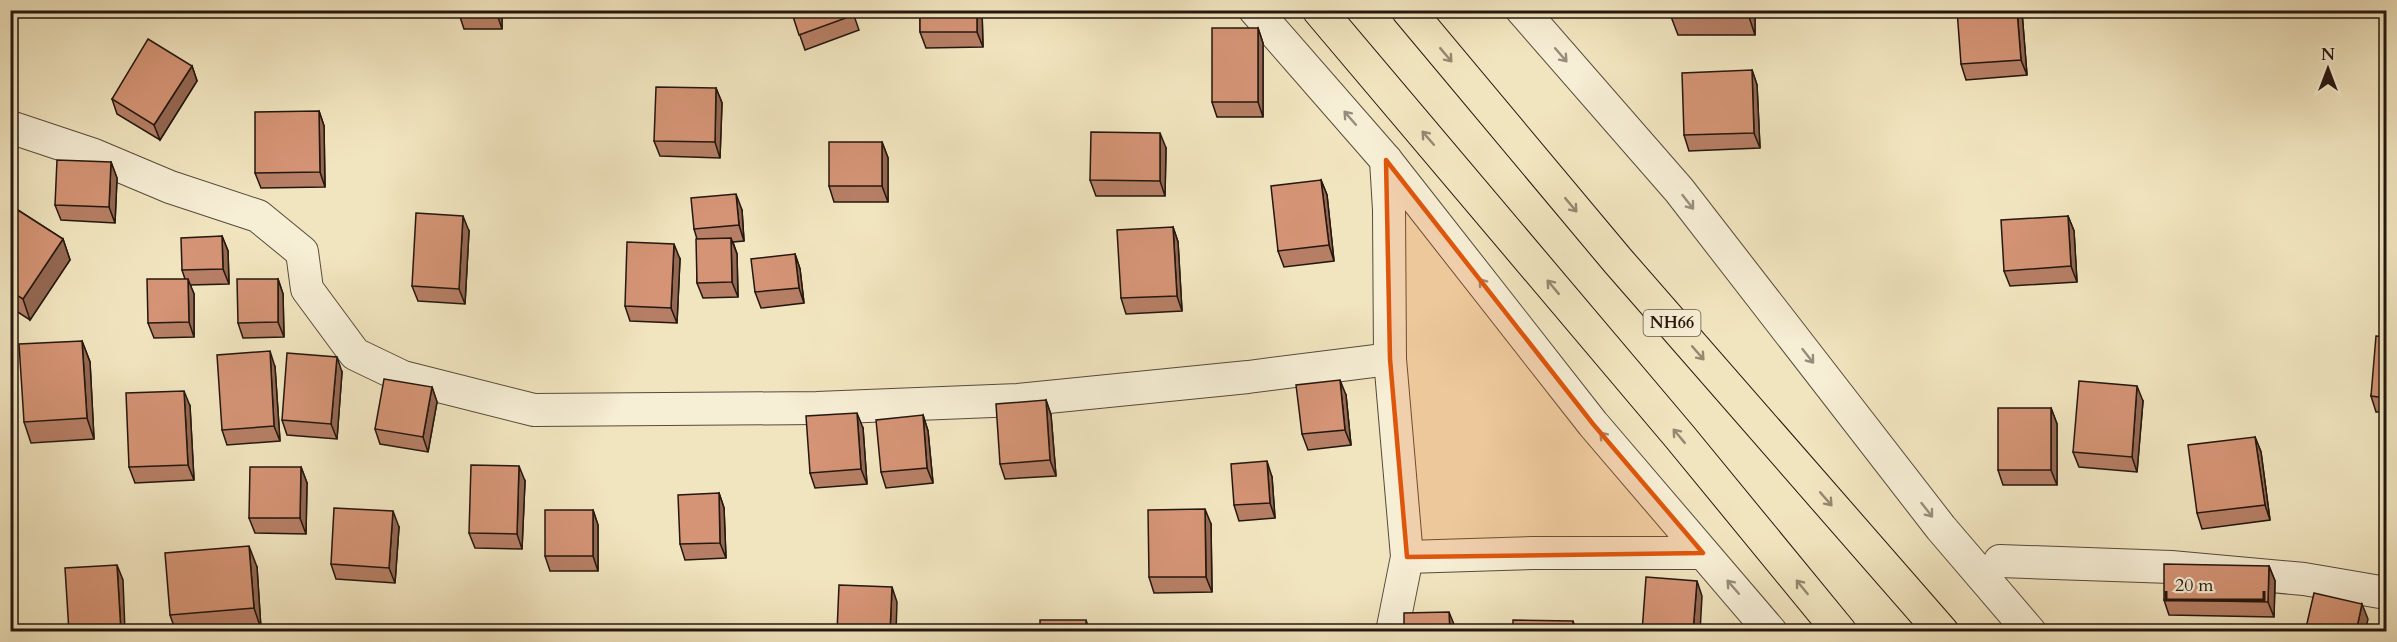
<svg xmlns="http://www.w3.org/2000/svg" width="2397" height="642" font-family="Cardo,serif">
<rect width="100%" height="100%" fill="#f1e5bf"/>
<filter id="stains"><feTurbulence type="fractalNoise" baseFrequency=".00333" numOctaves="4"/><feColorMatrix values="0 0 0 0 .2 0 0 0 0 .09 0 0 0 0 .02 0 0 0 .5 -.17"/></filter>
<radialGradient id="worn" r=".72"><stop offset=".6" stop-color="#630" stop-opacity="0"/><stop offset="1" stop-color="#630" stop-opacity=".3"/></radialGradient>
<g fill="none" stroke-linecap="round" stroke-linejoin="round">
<g stroke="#574a3b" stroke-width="34">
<g id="minor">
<path d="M1255,10l131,150 207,264 178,208"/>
<path d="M1522,10l157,180 262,338 89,104"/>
<path d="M10,127l84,28 76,32 88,29 44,36 5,37 48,65 48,23 131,33 283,-2 201,-8 230,-23 142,-18"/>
<path d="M1386,160l3,50 1,149 17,198 -15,75"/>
<path d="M1407,557l126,-4h170"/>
<path d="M2000,561l171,6 133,12 82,14"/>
</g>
</g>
<g stroke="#24170f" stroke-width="35">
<g id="highway">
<path d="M1319,10l361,427 160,195"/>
<path d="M1408,10l210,251 324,371"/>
</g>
</g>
<use href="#minor" stroke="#f6eed5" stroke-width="32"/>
<use href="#highway" stroke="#f1e5bf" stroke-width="33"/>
</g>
<g fill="#b67f65" stroke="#24170f" stroke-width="1.5">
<path d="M502,10v19h-38l-5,-15z"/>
<path d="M791,10h61l7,20 -54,20z"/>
<path d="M920,10h62l1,37 -57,1 -6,-16z"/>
<path d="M1755,10v25h-77l-8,-21z"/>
<path d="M2061,10h65v5l-63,1z"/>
<path d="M2022,12l5,63 -61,5 -5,-16z"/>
<path d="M1258,28l5,15v74h-46l-5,-15z"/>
<path d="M192,66l5,15 -37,59 -43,-26 -5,-15z"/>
<path d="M1752,70l5,15 3,63 -71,3 -5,-16z"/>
<path d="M716,88l6,15 -2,55 -60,-2 -6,-15z"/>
<path d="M319,111l5,15 1,61 -64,1 -6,-15z"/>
<path d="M882,142l6,16v44h-54l-5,-16z"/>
<path d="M1166,148l-1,48h-69l-6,-16z"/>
<path d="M111,162l6,16 -2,45 -54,-3 -6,-15z"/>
<path d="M2386,178v39l-3,-9z"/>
<path d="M1321,180l6,15 7,66 -50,6 -6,-16z"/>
<path d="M10,205l53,34 7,21 -40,60 -20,-13z"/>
<path d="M742,210l2,31 -11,1 4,12 1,43 -35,1 -6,-15v-44l-3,-10z"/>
<path d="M2068,216l6,15 3,51 -67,4 -6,-15z"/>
<path d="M1173,227l5,15 4,69 -56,3 -5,-16z"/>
<path d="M469,231l-4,73 -47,-3 -6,-15z"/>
<path d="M222,236l6,15 1,33 -39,1 4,9v43l-40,1 -6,-15 37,-44 -3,-9z"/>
<path d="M795,254l5,15 4,34 -43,5 -6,-16z"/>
<path d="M680,259l-3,64 -47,-2 -5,-15z"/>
<path d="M278,279l5,15 1,43 -41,1 -5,-15z"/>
<path d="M2386,337v75h-10l-5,-16z"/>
<path d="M82,341l8,21 4,77 -63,4 -7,-21z"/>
<path d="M275,367l5,74 -53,4 -5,-15z"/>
<path d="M342,372l-5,67 -50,-4 -5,-15z"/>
<path d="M432,387l5,15 -9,50 -48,-8 -5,-15z"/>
<path d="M1346,395l5,50 -43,5 -6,-16z"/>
<path d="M1046,400l5,15 5,61 -51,3 -5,-15z"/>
<path d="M2143,401l-6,71 -58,-5 -6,-15z"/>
<path d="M190,406l4,74 -59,3 -6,-16z"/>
<path d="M2051,408l6,16v61h-54l-5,-15z"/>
<path d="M923,415l5,16 5,52 -47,5 -5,-16z"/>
<path d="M863,428l4,56 -52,4 -5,-15z"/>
<path d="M2255,437l6,15 9,68 -68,9 -5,-16z"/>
<path d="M301,467l6,16 -1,51 -51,-1 -6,-15z"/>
<path d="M1272,477l3,41 -36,3 -5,-16z"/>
<path d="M525,481l-3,68 -47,-1 -6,-15z"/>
<path d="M719,493l5,15 2,50 -41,2 -5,-16z"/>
<path d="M593,510l5,15v46h-48l-5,-15z"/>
<path d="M1211,524l1,68 -58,1 -5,-16z"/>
<path d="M399,527l-4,56 -59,-4 -5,-15z"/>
<path d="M2269,566l6,15 -1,36 -105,-2 -5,-15z"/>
<path d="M257,567l4,62 -26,3h-59l-6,-17z"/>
</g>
<g fill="#946852" stroke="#24170f" stroke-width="1.5">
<path d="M496,10h6v19l-5,-15z"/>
<path d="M977,10h5l1,37 -6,-15z"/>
<path d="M1748,10h7v25l-7,-21z"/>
<path d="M2017,10h4l1,2 5,63 -6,-15z"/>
<path d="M1258,28l5,15v74l-5,-15z"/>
<path d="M192,66l5,15 -37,59 -6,-15z"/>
<path d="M1752,70l5,15 3,63 -6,-15z"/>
<path d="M716,88l6,15 -2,55 -5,-16z"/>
<path d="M319,111l5,15 1,61 -5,-15z"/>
<path d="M1160,133l6,15 -1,48 -5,-15z"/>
<path d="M882,142l6,16v44l-6,-16z"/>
<path d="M111,162l6,16 -2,45 -6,-16z"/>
<path d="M1321,180l6,15 7,66 -5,-16z"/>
<path d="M736,194l6,16 2,31 -5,-16z"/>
<path d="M463,216l6,15 -4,73 -6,-15z"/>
<path d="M2068,216l6,15 3,51 -6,-16z"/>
<path d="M1173,227l5,15 4,69 -5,-15z"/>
<path d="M222,236l6,15 1,33 -6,-15z"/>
<path d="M731,238l6,16 1,43 -6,-15z"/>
<path d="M63,239l7,21 -40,60 -7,-21z"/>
<path d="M674,244l6,15 -3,64 -6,-15z"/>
<path d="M795,254l5,15 4,34 -5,-15z"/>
<path d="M188,279l6,15v43l-5,-15z"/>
<path d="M278,279l5,15 1,43 -6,-15z"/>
<path d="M82,341l8,21 4,77 -7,-21z"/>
<path d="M270,351l5,16 5,74 -6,-15z"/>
<path d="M337,357l5,15 -5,67 -6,-15z"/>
<path d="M1340,380l6,15 5,50 -6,-15z"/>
<path d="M2137,386l6,15 -6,71 -5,-15z"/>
<path d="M432,387l5,15 -9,50 -5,-15z"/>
<path d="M184,391l6,15 4,74 -6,-15z"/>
<path d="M1046,400l5,15 5,61 -6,-16z"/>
<path d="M2051,408l6,16v61l-6,-15z"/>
<path d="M857,413l6,15 4,56 -6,-15z"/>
<path d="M923,415l5,16 5,52 -6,-15z"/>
<path d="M2255,437l6,15 9,68 -5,-15z"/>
<path d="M1267,461l5,16 3,41 -5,-15z"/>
<path d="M519,466l6,15 -3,68 -5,-15z"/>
<path d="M301,467l6,16 -1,51 -6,-16z"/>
<path d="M719,493l5,15 2,50 -6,-15z"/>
<path d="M1205,509l6,15 1,68 -6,-15z"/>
<path d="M593,510l5,15v46l-5,-15z"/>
<path d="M393,511l6,16 -4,56 -6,-15z"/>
<path d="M249,546l8,21 4,62 -7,-21z"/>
<path d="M117,565l6,15 2,52h-4z"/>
<path d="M2269,566l6,15 -1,36 -6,-15z"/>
<path d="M1697,581l5,15 -2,36h-7z"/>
<path d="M892,587l5,15 -1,30h-6z"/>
<path d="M2362,604l6,15 -3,13h-9z"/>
<path d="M1449,612l6,15v5h-5z"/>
<path d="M1086,620l4,12h-4z"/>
<path d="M1573,621l4,11h-5z"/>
</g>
<g fill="#d49475" stroke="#24170f" stroke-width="1.5">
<path d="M459,10h37l1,4h-38z"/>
<path d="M791,10h61l2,5 -55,20z"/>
<rect x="920" y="10" width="57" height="22"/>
<rect x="1670" y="10" width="78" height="4"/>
<path d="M1957,10h60l4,50 -60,4z"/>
<rect x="1212" y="28" width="46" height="74"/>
<path d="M148,39l44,27 -38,59 -42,-26z"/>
<path d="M1752,70l2,63 -70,2 -2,-62z"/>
<path d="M656,87l60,1 -1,54 -61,-1z"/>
<path d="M319,111l1,61 -65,1v-61z"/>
<path d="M1091,132l69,1v48l-70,-1z"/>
<rect x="829" y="142" width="53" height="44"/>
<path d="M57,160l54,2 -2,45 -54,-2z"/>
<path d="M2386,178v30h-3z"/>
<path d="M1321,180l8,65 -51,6 -7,-65z"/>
<path d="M736,194l3,31 -45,4 -3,-31z"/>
<path d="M10,205l53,34 -40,60 -13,-8z"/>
<path d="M416,213l47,3 -4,73 -47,-3z"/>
<path d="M2068,216l3,50 -67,5 -3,-51z"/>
<path d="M1173,227l4,69 -56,2 -4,-68z"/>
<path d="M222,236l1,33 -41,1 -1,-32z"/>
<path d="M731,238l1,44 -35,1 -1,-44z"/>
<path d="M627,242l47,2 -3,64 -46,-2z"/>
<path d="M795,254l4,34 -44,4 -4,-33z"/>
<path d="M147,279h41l1,43 -41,1z"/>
<path d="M237,279h41v43l-40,1z"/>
<path d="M2376,336l10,1v61l-15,-2z"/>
<path d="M82,341l5,77 -63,4 -5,-78z"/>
<path d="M270,351l4,75 -52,4 -5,-75z"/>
<path d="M287,353l50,4 -6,67 -49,-4z"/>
<path d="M384,379l48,8 -9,50 -48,-8z"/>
<path d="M1340,380l5,50 -43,4 -6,-49z"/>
<path d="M2079,381l58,5 -5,71 -59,-5z"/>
<path d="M184,391l4,74 -59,2 -3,-74z"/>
<path d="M1046,400l4,60 -50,4 -4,-60z"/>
<rect x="1998" y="408" width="53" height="62"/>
<path d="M857,413l4,56 -51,4 -4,-57z"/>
<path d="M923,415l4,53 -46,4 -5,-52z"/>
<path d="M2255,437l10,68 -68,8 -9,-68z"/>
<path d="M1267,461l3,42 -36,2 -3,-41z"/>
<path d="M471,465l48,1 -2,68 -48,-1z"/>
<path d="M250,467h51l-1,51h-51z"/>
<path d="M719,493l1,50 -40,1 -2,-49z"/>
<path d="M334,508l59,3 -4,57 -58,-4z"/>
<path d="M1205,509l1,68h-57l-1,-67z"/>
<rect x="545" y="510" width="48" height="46"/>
<path d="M249,546l5,62 -84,7 -5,-62z"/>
<path d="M2164,564l105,2 -1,36 -104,-2z"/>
<path d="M117,565l4,67h-52l-4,-64z"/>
<path d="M1646,577l51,4 -4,51h-51z"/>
<path d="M839,585l53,2 -2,45h-53z"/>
<path d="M2314,593l48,11 -6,28h-51z"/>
<path d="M1449,612l1,20h-46v-19z"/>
<rect x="1040" y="620" width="46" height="12"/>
<path d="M1513,620l60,1 -1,11h-59z"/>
</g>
<defs><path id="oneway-shaft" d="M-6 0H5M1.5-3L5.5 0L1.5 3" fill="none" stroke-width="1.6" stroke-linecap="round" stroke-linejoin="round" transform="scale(1.5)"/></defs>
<g stroke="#958870">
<use href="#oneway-shaft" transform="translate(1446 55) rotate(50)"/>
<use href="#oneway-shaft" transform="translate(1428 138) rotate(-131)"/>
<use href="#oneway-shaft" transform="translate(1571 205) rotate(50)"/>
<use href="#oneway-shaft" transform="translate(1553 287) rotate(-130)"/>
<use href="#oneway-shaft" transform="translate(1698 353) rotate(49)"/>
<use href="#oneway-shaft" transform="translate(1679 436) rotate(-130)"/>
<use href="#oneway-shaft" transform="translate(1826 499) rotate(49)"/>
<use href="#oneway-shaft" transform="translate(1802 587) rotate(-129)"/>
</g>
<g stroke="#988d7c">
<use href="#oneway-shaft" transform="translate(1561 55) rotate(49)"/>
<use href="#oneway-shaft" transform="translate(1350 118) rotate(-131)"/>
<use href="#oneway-shaft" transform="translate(1688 202) rotate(52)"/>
<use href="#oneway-shaft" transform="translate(1485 286) rotate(-128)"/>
<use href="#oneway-shaft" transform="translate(1808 356) rotate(52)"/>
<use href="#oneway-shaft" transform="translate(1606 439) rotate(-131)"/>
<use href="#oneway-shaft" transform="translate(1927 510) rotate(52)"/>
<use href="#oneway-shaft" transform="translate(1733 587) rotate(-131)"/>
</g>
<path fill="#de560c" fill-opacity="0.2" stroke="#de560c" stroke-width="4.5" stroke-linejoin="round" d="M1386,160l207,264 110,129 -296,4 -17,-198z"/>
<g text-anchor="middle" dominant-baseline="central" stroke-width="4.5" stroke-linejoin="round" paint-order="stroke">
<rect fill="#f6eed5" stroke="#63584a" stroke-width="1.5" x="1643.5" y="310" width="57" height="26" rx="4.5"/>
<g font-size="16" font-weight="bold" fill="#24170f">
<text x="1672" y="323">NH66</text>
</g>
</g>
<rect width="2397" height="642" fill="none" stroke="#f1e5bf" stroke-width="36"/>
<rect x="12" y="12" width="2373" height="618" fill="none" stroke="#24170f" stroke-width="3"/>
<rect x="18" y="18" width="2361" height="606" fill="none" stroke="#24170f" stroke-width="1.5"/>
<g transform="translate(2328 69)" stroke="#f6eed5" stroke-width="4.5" paint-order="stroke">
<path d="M0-4.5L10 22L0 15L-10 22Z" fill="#24170f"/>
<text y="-9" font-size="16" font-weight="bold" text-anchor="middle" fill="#24170f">N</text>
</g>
<path d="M2166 591v9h98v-9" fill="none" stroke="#24170f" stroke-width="3"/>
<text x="2175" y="591" font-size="18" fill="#24170f" stroke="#f6eed5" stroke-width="4.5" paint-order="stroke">20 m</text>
<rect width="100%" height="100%" filter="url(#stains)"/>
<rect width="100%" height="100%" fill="url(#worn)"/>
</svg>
